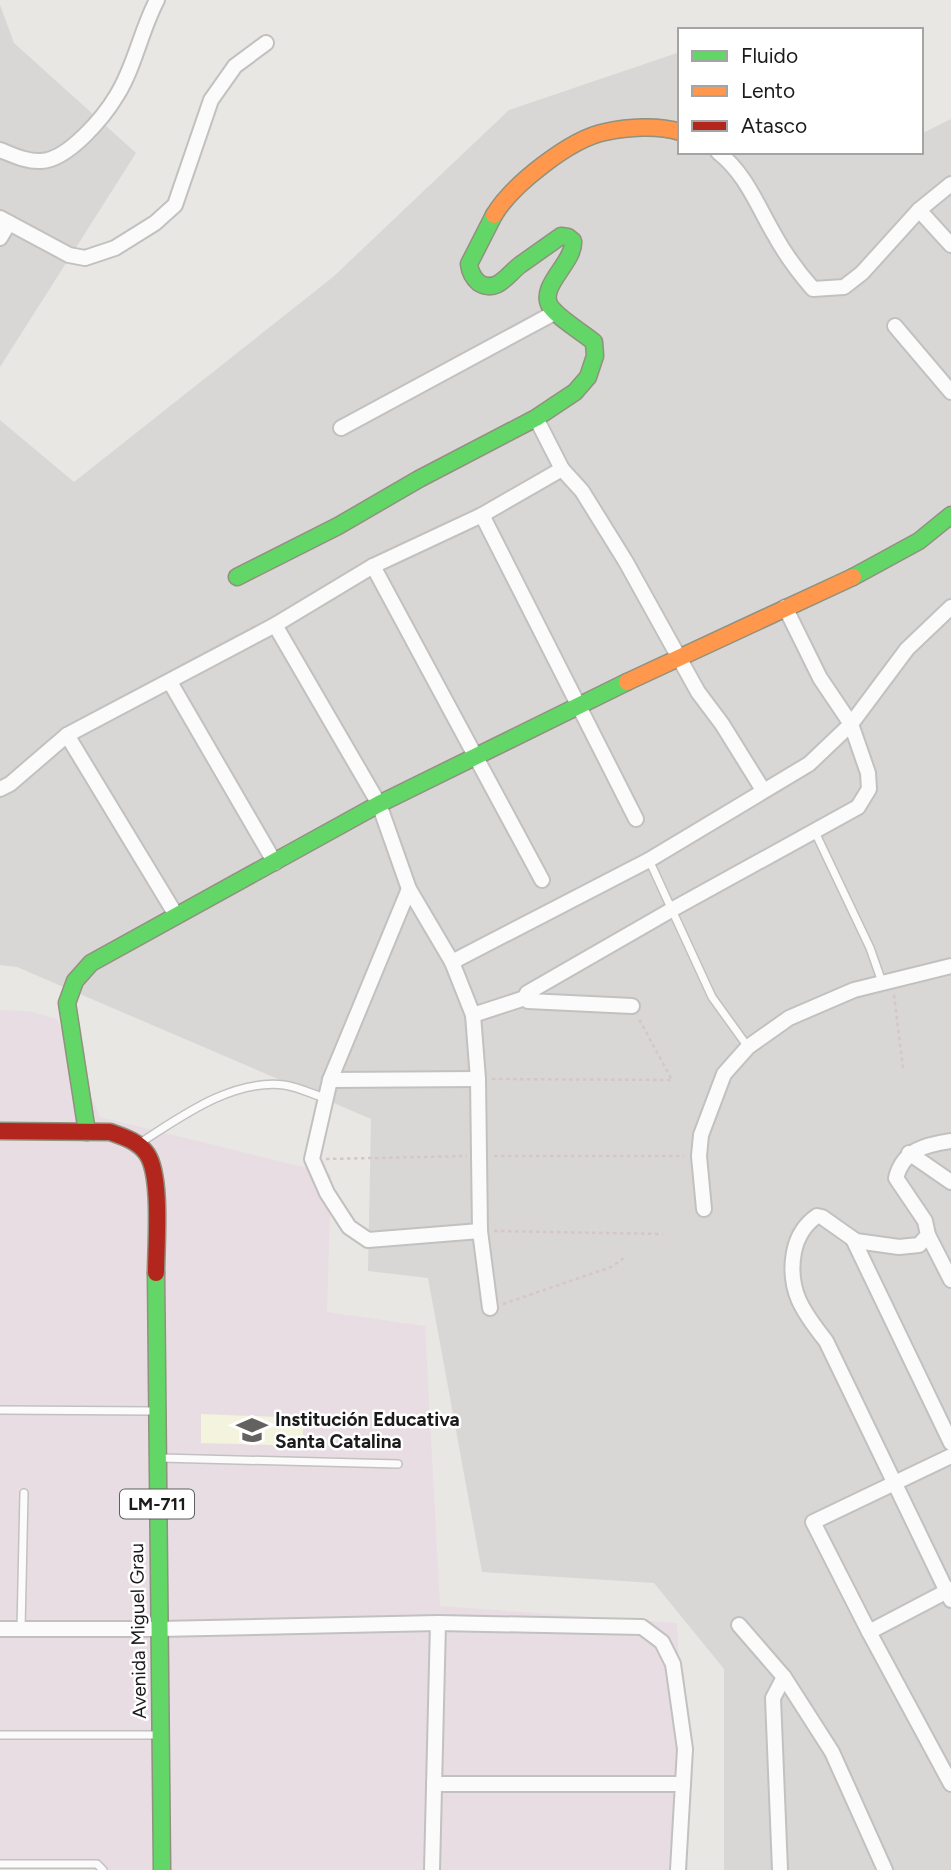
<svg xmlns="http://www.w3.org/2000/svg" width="951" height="1870" font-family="Figtree,sans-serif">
<rect width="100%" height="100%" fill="#e9e7e4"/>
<g fill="#d8d7d5">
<path d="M0,5l14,38 122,110 -136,214z"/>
<path d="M680,52v100h241v-18l30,-15v1751h-227v-201l-70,-86 -172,-11 -54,-294 -60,-7 3,-152 -354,-152 -17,-2v-545l74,62 259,-205 176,-167z"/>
</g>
<path fill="#e7dde3" d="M0,1010l29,1 28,8 43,98 231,57 -4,138 98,14 15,280 237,17 11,247h-688z"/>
<path fill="#f3f3de" d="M201,1414l102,4v28l-102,-3z"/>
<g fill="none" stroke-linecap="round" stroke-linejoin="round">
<g stroke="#c2c1c0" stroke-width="10">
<g id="lane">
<path d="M814,830l56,118 12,34"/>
<path d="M649,860l63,137 36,50"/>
<path d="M140,1143c42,-27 92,-64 144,-58 14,2 28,9 41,13"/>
<path d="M0,1410l153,1"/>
<path d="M161,1458l237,6"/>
<path d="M21,1629l3,-136"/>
<path d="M0,1735h156"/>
<path d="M0,1864h97l6,6"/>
</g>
</g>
<g stroke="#c2c1c0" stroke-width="18">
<g id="street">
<path d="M0,150c13,5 27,12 41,11 27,-1 63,-44 76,-66 18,-29 24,-65 40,-95"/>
<path d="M718,152c28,22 39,53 56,82 11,20 24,38 39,55l31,-2 18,-14 57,-63 32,-26"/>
<path d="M919,210l32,35"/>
<path d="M0,218l69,37 16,3 30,-10 40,-25 20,-18 36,-105 24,-34 31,-23"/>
<path d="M0,238l9,-15"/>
<path d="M895,326l56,66"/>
<path d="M341,428l213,-115"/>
<path d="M562,469l20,22 44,71 72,130 24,32 41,66"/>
<path d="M482,515l154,304"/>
<path d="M373,566l169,314"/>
<path d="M275,625l104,179 30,85 43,73 21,53 5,64 2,152 10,77"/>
<path d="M170,682l105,181"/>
<path d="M67,735l109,180"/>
<path d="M0,789l10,-5 57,-49 208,-110 98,-59 109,-51 80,-46 -26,-51"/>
<path d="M409,889l-79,191 -18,79 15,34 22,34 19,13 112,-9"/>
<path d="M452,962l197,-102 160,-96 42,-40 56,-75 44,-42"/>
<path d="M632,1006l-104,-5 -3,-3 2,-5 146,-84 185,-102 11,-18 -1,-16 -17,-49 -31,-46 -35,-71"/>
<path d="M473,1015l52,-17"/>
<path d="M330,1080l148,-1"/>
<path d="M951,1141c-26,4 -48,9 -55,37l29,43 3,14 -9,10 -20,2 -43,-6 -34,-24 -5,-1c-13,9 -20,21 -23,36 -7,38 9,60 32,89l125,259"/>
<path d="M909,1153l42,29"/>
<path d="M704,1209l-5,-53 2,-21 23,-61 24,-27 41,-29 65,-28 97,-24"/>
<path d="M928,1235l23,45"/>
<path d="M853,1239l98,204"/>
<path d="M951,1456l-138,66 56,110 82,152"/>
<path d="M739,1625l45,52 48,75 53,118"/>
<path d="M0,1629h159l279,-6 204,4 20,15 11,22 12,85 -7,121"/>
<path d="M869,1632l82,-43"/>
<path d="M434,1784h249"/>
<path d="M432,1870l6,-247"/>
<path d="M780,1870l-7,-172 11,-21"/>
</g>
</g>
<g stroke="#90917e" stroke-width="19">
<g id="fast">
<path d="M237,577l101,-51 81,-47 117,-61 39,-26 13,-15 7,-21 -1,-14c-12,-10 -36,-24 -44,-36 -12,-20 25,-44 23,-65l-5,-4 -7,-1c-14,10 -27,19 -41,29 -12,9 -23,29 -41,18 -6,-5 -9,-11 -10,-19l25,-49"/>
<path d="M853,577l66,-36 32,-26"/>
<path d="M87,1132l-20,-129 8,-22 16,-18 288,-159 248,-122"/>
<path d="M156,1273l6,597"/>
</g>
</g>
<g stroke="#90917e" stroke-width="19">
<g id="slow">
<path d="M494,215c18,-30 76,-76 111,-83 23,-5 53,-7 75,0"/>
<path d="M627,682l226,-105"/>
</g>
</g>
<g stroke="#90917e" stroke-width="19">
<path id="jam" d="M0,1131l110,1c14,5 28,9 37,22 15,22 9,91 9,119"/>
</g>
<g stroke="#d4c7c5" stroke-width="2.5" stroke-dasharray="3.5 3.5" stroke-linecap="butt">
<path d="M894,995l9,73"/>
<path d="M492,1079l180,1 -33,-61"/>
<path d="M494,1156h190"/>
<path d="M326,1159l141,-3"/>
<path d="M494,1231l169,3"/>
<path d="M503,1304l108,-37 13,-9"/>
</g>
<use href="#lane" stroke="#fcfbfb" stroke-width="7"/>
<use href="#street" stroke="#fcfbfb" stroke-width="14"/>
<use href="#fast" stroke="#63d668" stroke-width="16"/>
<use href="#slow" stroke="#ff974d" stroke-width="16"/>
<use href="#jam" stroke="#b3261e" stroke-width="16"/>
</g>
<defs>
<g id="school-bare" transform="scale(2.415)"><path d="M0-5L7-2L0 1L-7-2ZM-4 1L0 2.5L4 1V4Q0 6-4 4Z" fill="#636261" stroke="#fff" stroke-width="2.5" paint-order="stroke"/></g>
</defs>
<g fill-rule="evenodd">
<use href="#school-bare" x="252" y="1430"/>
</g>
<g text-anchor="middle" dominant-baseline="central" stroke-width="5" stroke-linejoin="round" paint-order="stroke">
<rect fill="#fff" stroke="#5f5f5f" stroke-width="2" x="120" y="1489.5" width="74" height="29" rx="5"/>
<g font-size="18" font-weight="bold" fill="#1b1b1b">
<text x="157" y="1504">LM-711</text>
</g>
<g font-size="19" font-weight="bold" fill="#1b1b1b" stroke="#fff" text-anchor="start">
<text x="275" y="1419">Institución Educativa<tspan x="275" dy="22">Santa Catalina</tspan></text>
</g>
<g font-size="19" fill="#1b1b1b" stroke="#fff">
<text transform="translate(138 1631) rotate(-91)">Avenida Miguel Grau</text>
</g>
</g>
<rect x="678" y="28" width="245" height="126" fill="#ffffff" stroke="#a4a4a4" stroke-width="2"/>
<rect x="692" y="51" width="35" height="10" fill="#63d668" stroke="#a4a4a4" stroke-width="2"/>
<text x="741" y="63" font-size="21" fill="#1b1b1b">Fluido</text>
<rect x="692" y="86" width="35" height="10" fill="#ff974d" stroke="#a4a4a4" stroke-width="2"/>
<text x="741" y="98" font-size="21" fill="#1b1b1b">Lento</text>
<rect x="692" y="121" width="35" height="10" fill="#b3261e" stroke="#a4a4a4" stroke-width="2"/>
<text x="741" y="133" font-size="21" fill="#1b1b1b">Atasco</text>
</svg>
